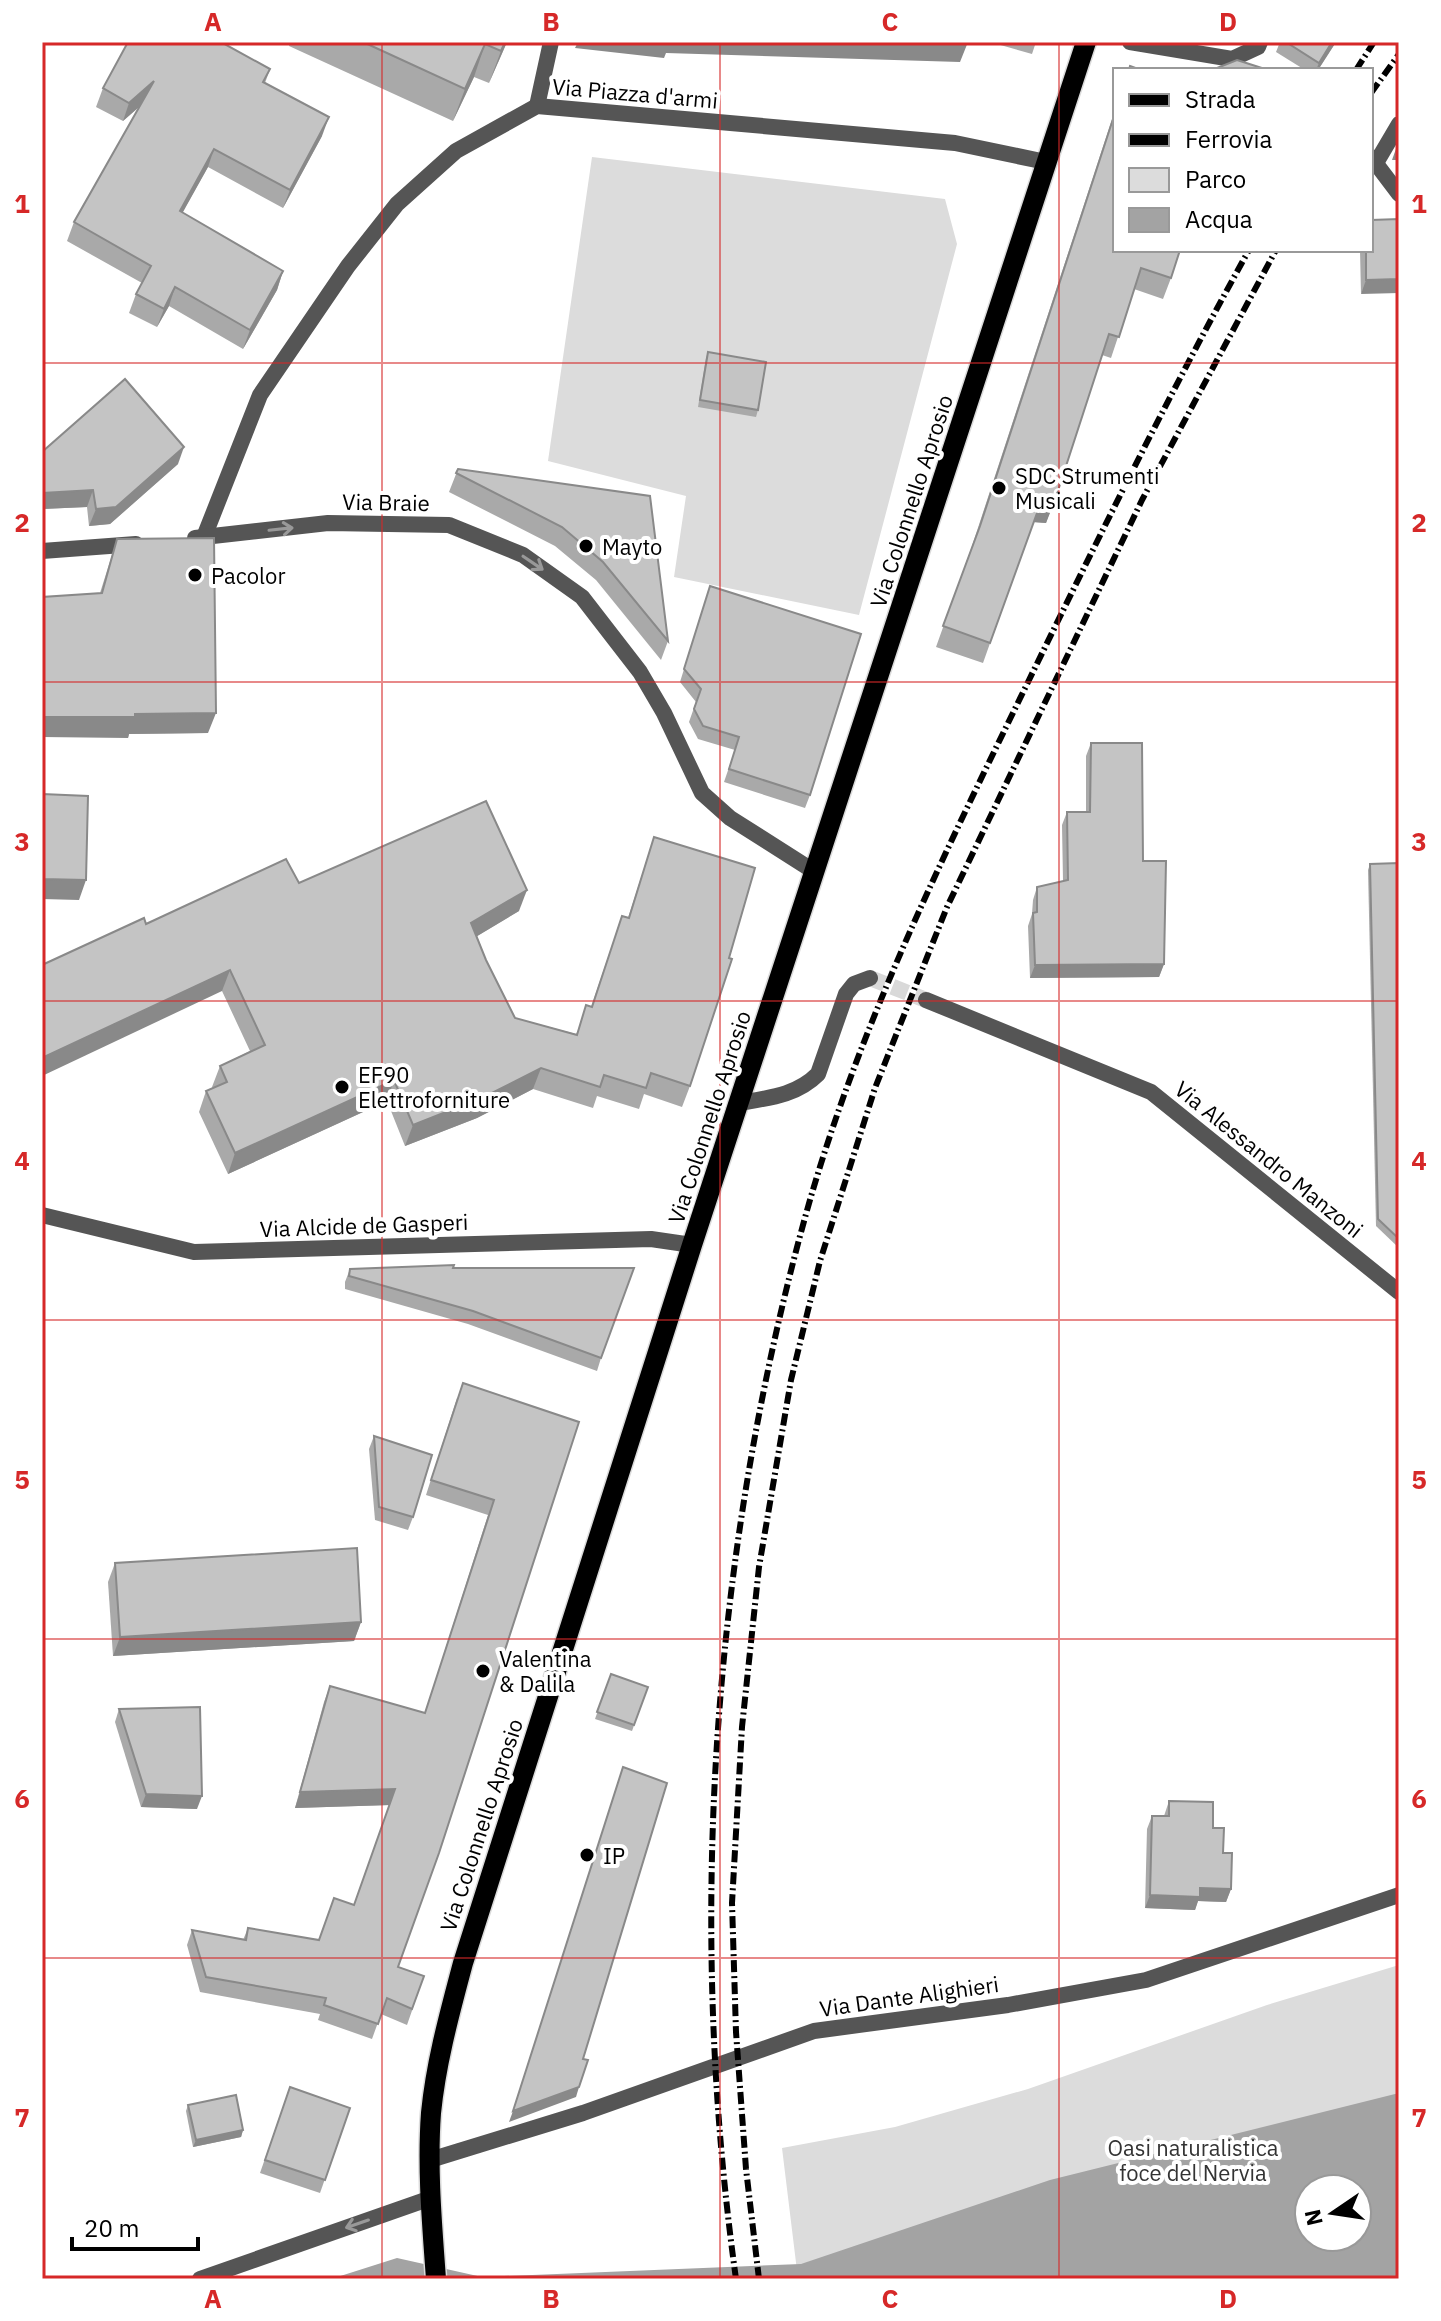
<svg xmlns="http://www.w3.org/2000/svg" width="1441" height="2321" font-family="'IBM Plex Sans',sans-serif">
<rect width="100%" height="100%" fill="#fff"/>
<g fill="#dcdcdc" fill-rule="evenodd">
<path d="M592,157l353,42 12,45 -98,371 -185,-38 12,-81 -138,-35z"/>
<path d="M1399,1965v314h-601l-16,-131 113,-21 133,-38 239,-84zM1309,2189h48v48h-48z"/>
</g>
<path fill="#a3a3a3" fill-rule="evenodd" d="M1399,2093v186h-1068l66,-21 85,19 319,-13 249,-84zM1309,2189h48v48h-48z"/>
<g fill="none" stroke-linecap="round" stroke-linejoin="round">
<path stroke="#d9d9d9" stroke-width="16" stroke-dasharray="16 8" stroke-linecap="butt" d="M870,978l56,22"/>
<g stroke="#dbdbdb" stroke-width="23">
<path id="primary" d="M436,2279c-4,-55 -9,-111 -5,-166 5,-51 19,-101 32,-150l229,-718 394,-1203"/>
</g>
<g stroke="#555" stroke-width="16">
<path d="M1130,42l102,17 26,-12 2,-5"/>
<path d="M537,106l14,-64"/>
<path d="M1371,157l28,37"/>
<path d="M1376,163l23,-39"/>
<path d="M204,537l56,-142 88,-129 49,-62 59,-53 81,-45 418,37 91,19"/>
<path d="M195,538l133,-15 121,2 74,30 59,42 58,75 24,41 38,80 28,25 85,54"/>
<path d="M42,551l94,-7"/>
<path d="M926,1000l225,92 248,200"/>
<path d="M739,1103c29,-5 57,-7 79,-29l28,-80 8,-10 16,-6"/>
<path d="M430,2160l153,-47 231,-82 194,-26 138,-25 253,-85"/>
<path d="M200,2279l231,-81"/>
</g>
<path stroke="#555" stroke-width="16" d="M42,1215l152,37 457,-13 41,6"/>
<use href="#primary" stroke="#000" stroke-width="20"/>
<g stroke="#000" stroke-width="6" stroke-dasharray="12 4 2 4" stroke-linecap="butt">
<path d="M1356,70l18,-28"/>
<path d="M1371,93l28,-39"/>
<path d="M736,2279c-49,-351 -25,-723 70,-1065 48,-172 126,-335 204,-495 77,-158 154,-316 239,-469"/>
<path d="M759,2279l-13,-110 -10,-137 -4,-129 10,-176 17,-160 32,-187 29,-119 55,-173 72,-181 195,-407 134,-250"/>
</g>
</g>
<g fill="#a9a9a9">
<path d="M290,42h217l-18,41 -15,-6 -21,44 -164,-75z"/>
<path d="M990,42h46l-4,12z"/>
<path d="M1280,42h56l-18,28h-13l-29,-18z"/>
<path d="M270,69l-5,14 57,53 -39,72 -75,-41 -26,46 101,58 -6,19 -34,59 -74,-43 -12,21 -28,-14 7,-19 6,-11 -75,-42 7,-19 66,-116 -17,15 -27,-14 7,-19z"/>
<path d="M1115,110v140l56,28 -8,21 -29,-10 -23,69 -9,-3 -56,168 -13,-1 -50,141 -47,-16 36,-101z"/>
<path d="M1399,219l-38,75 -1,-44h11z"/>
<path d="M708,352l50,58 -2,7 -58,-10 8,-49z"/>
<path d="M42,452l136,12 -68,60 -21,2 -2,-19 -45,2z"/>
<path d="M458,469l192,27 18,145 -7,19 -65,-80 -41,-34 -106,-54z"/>
<path d="M117,539l91,194 -79,1 -1,4 -28,-145z"/>
<path d="M710,586l100,209 -5,13 -81,-26 11,-32 -37,-11 -9,-17 7,-20 -16,-20z"/>
<path d="M1091,743l52,118 21,103 -5,13 -129,1 -2,-52 4,-12 1,-14 4,-13 26,-6 -1,-56 5,-13h19v-56z"/>
<path d="M654,837l36,249 -8,21 -38,-13 -5,15 -42,-13 -4,12 -60,-19 -56,29 -72,28 -18,-45 -159,73 -29,-62 7,-21 7,-3 -1,-1 8,-21 30,-15 -28,-60 -76,-67 153,-41 220,28 -42,25 9,24 29,58 61,16 15,-27 31,-91 6,2z"/>
<path d="M1399,863v385l-23,-22 -8,-356 2,-6z"/>
<path d="M453,1268l148,90 -4,13 -129,-47 -123,-35v-7l5,-13z"/>
<path d="M457,1398l122,24 -181,545 26,9 -17,49 -26,-11 -9,25 -54,-19 2,-6 -120,-22 -13,-47 5,-15 51,10 5,-12 71,12 35,-35 36,-100 -95,3 29,-106 6,-16 95,27 63,-198 -62,-20z"/>
<path d="M374,1436l39,81 -5,13 -33,-10 -6,-71z"/>
<path d="M115,1563l246,59 -7,19 -241,15 -5,-74z"/>
<path d="M611,1674l37,13 -16,44 -37,-12z"/>
<path d="M119,1709l78,100 -56,-2 -26,-85z"/>
<path d="M1169,1801l44,27 10,25 8,36 -5,13 -28,-1 -3,9 -50,-2 2,-79 5,-13h12z"/>
<path d="M290,2087l60,21 -30,85 -60,-20z"/>
<path d="M188,2105l55,25 -2,7 -48,10 -7,-36z"/>
</g>
<g fill="#898989">
<path d="M505,42h2l-18,41 12,-32z"/>
<path d="M578,42h390l-8,20 -294,-9 -2,5 -89,-10z"/>
<path d="M1332,42h4l-18,28h-2l3,-7z"/>
<path d="M485,44l-11,33 -21,44 12,-32z"/>
<path d="M154,81l-7,19 -24,21 6,-18z"/>
<path d="M329,117l-7,19 -39,72 7,-18z"/>
<path d="M1397,146h2v14h-7z"/>
<path d="M214,149l-6,18 -35,63 7,-19z"/>
<path d="M283,271l-6,19 -34,59 7,-19z"/>
<path d="M1399,279v14l-38,1 5,-14z"/>
<path d="M175,287l-6,19 -12,21 7,-18z"/>
<path d="M184,447l-6,17 -68,60 -21,2 7,-17z"/>
<path d="M93,490l-6,17 -45,2v-16z"/>
<path d="M1041,502l13,1 -8,20 -13,-1z"/>
<path d="M216,713l-8,20 -79,1 -1,4 -86,-1v-20l93,-3z"/>
<path d="M42,879l44,1 -7,20 -37,-1z"/>
<path d="M527,890l-8,21 -55,33 7,-21z"/>
<path d="M1164,964l-5,13 -129,1 5,-13z"/>
<path d="M230,970l-8,21 -180,85v-18z"/>
<path d="M541,1068l-8,21 -56,29 -72,28 8,-21z"/>
<path d="M394,1080l-7,21 -159,73 7,-21z"/>
<path d="M361,1622l-7,19 -241,15 7,-19z"/>
<path d="M395,1789l-5,16 -95,3 5,-16z"/>
<path d="M146,1794l56,2 -5,13 -56,-2z"/>
<path d="M1200,1888l31,1 -5,13 -28,-1 -3,9 -50,-2 5,-13z"/>
<path d="M579,2087l-3,10 -67,25 4,-11z"/>
<path d="M243,2130l-2,7 -48,10 3,-7z"/>
</g>
<g fill="#c4c4c4" stroke="#898989" stroke-width="2">
<path d="M128,42h93l49,27 -7,13 66,35 -39,73 -76,-41 -34,62 103,60 -33,59 -75,-43 -11,22 -28,-15 15,-28 -77,-44 80,-141 -25,22 -26,-15z"/>
<path d="M363,42h142l-4,9 -16,-7 -20,45z"/>
<path d="M1286,42h46l-13,21z"/>
<path d="M1237,60l31,10h-56z"/>
<path d="M1130,66l11,4h-12z"/>
<path d="M1115,113v137h65l-9,28 -30,-10 -22,69 -10,-3 -55,169 -13,-1 -51,141 -47,-17 37,-100z"/>
<path d="M1399,219v60l-33,1v-30h5v-30z"/>
<path d="M708,352l58,10 -8,48 -58,-10z"/>
<path d="M125,379l59,68 -68,60 -20,2 -3,-19 -51,3v-41z"/>
<path d="M458,469l192,27 18,145 -65,-79 -41,-35 -106,-54z"/>
<path d="M214,538l2,175 -81,1v3h-93v-120l60,-4 15,-54z"/>
<path d="M710,586l151,48 -51,161 -81,-26 10,-32 -36,-11 -9,-17 7,-20 -17,-20z"/>
<path d="M1091,743h51l1,118h23l-2,103 -129,1 -2,-52 4,-1v-25l31,-7 -1,-68h23z"/>
<path d="M42,794l46,2 -2,84 -44,-1z"/>
<path d="M486,801l41,89 -56,33 15,37 29,58 62,17 9,-30 6,2 30,-91 7,2 25,-81 101,31 -26,90 3,1 -42,127 -39,-13 -5,15 -42,-13 -4,12 -59,-19 -57,29 -71,28 -19,-45 -159,73 -29,-62 21,-9 -7,-16 45,-21 -35,-75 -188,88v-93l102,-47 2,6 140,-65 13,24z"/>
<path d="M1399,863v376l-21,-20 -8,-355z"/>
<path d="M454,1265l-1,3h181l-33,90 -128,-47 -124,-35 1,-7z"/>
<path d="M463,1383l116,39 -140,431 -41,114 26,9 -12,33 -25,-11 -9,26 -54,-19 2,-7 -120,-21 -14,-47 54,10 2,-12 71,12 15,-42 20,7 41,-116 -95,3 30,-106 95,27 69,-213 -63,-20z"/>
<path d="M374,1436l58,19 -19,62 -34,-10z"/>
<path d="M357,1548l4,74 -241,15 -5,-74z"/>
<path d="M611,1674l37,13 -14,38 -37,-13z"/>
<path d="M200,1707l2,89 -56,-2 -27,-85z"/>
<path d="M623,1767l44,16 -84,276 5,1 -9,27 -66,24z"/>
<path d="M1169,1801l44,1v26h11l-1,25h9l-1,36 -31,-1v9l-50,-2 2,-79h17z"/>
<path d="M290,2087l60,21 -25,72 -60,-20z"/>
<path d="M236,2095l7,35 -47,10 -8,-35z"/>
</g>
<defs><path id="oneway-shaft" d="M-6 0H5M1.5-3L5.5 0L1.5 3" fill="none" stroke-width="1.6" stroke-linecap="round" stroke-linejoin="round" transform="scale(2)"/></defs>
<g stroke="#999">
<use href="#oneway-shaft" transform="translate(281 529) rotate(-6)"/>
<use href="#oneway-shaft" transform="translate(533 563) rotate(34)"/>
<use href="#oneway-shaft" transform="translate(357 2224) rotate(161)"/>
</g>
<path fill="none" stroke="#d62828" stroke-width="2" stroke-opacity="0.55" d="M382,42v2237M720,42v2237M1059,42v2237M42,363h1357M42,682h1357M42,1001h1357M42,1320h1357M42,1639h1357M42,1958h1357"/>
<g fill="#000" stroke="#fff" stroke-width="3">
<circle cx="999" cy="488" r="8"/>
<circle cx="586" cy="546" r="8"/>
<circle cx="195" cy="575" r="8"/>
<circle cx="342" cy="1087" r="8"/>
<circle cx="483" cy="1671" r="8"/>
<circle cx="587" cy="1855" r="8"/>
</g>
<g text-anchor="middle" dominant-baseline="central" stroke-width="8" stroke-linejoin="round" paint-order="stroke">
<g font-size="22" fill="#000" stroke="#fff">
<text transform="translate(635 93) rotate(5)">Via Piazza d'armi</text>
<text transform="translate(911 501) rotate(-72)">Via Colonnello Aprosio</text>
<text transform="translate(386 502) rotate(1)">Via Braie</text>
<text transform="translate(709 1117) rotate(-72)">Via Colonnello Aprosio</text>
<text transform="translate(1269 1159) rotate(39)">Via Alessandro Manzoni</text>
<text transform="translate(364 1225) rotate(-2)">Via Alcide de Gasperi</text>
<text transform="translate(481 1825) rotate(-72)">Via Colonnello Aprosio</text>
<text transform="translate(909 1996) rotate(-8)">Via Dante Alighieri</text>
</g>
<g font-size="22" fill="#000" stroke="#fff" text-anchor="start">
<text x="1015" y="475">SDC Strumenti<tspan x="1015" dy="25">Musicali</tspan></text>
<text x="602" y="546">Mayto</text>
<text x="211" y="575">Pacolor</text>
<text x="358" y="1074">EF90<tspan x="358" dy="25">Elettroforniture</tspan></text>
<text x="499" y="1658">Valentina<tspan x="499" dy="25">&amp; Dalila</tspan></text>
<text x="603" y="1855">IP</text>
</g>
<g font-size="22" fill="#333" stroke="#fff">
<text x="1193" y="2147">Oasi naturalistica<tspan x="1193" dy="25">foce del Nervia</tspan></text>
</g>
</g>
<rect width="1441" height="2321" fill="none" stroke="#ffffff" stroke-width="88"/>
<rect x="1113" y="68" width="260" height="184" fill="#ffffff" stroke="#999999" stroke-width="2"/>
<rect x="1129" y="94" width="40" height="12" fill="#000000" stroke="#999999" stroke-width="2"/>
<text x="1185" y="108" font-size="24" fill="#000000">Strada</text>
<rect x="1129" y="134" width="40" height="12" fill="#000000" stroke="#999999" stroke-width="2"/>
<text x="1185" y="148" font-size="24" fill="#000000">Ferrovia</text>
<rect x="1129" y="168" width="40" height="24" fill="#dcdcdc" stroke="#999999" stroke-width="2"/>
<text x="1185" y="188" font-size="24" fill="#000000">Parco</text>
<rect x="1129" y="208" width="40" height="24" fill="#a3a3a3" stroke="#999999" stroke-width="2"/>
<text x="1185" y="228" font-size="24" fill="#000000">Acqua</text>
<g transform="translate(1333 2213) rotate(257)"><circle r="38" fill="#ffffff" stroke="#999999" stroke-width="2"/>
<path d="M0-6L14 30L0 20L-14 30Z" fill="#000000"/>
<text y="-12" font-size="22" font-weight="bold" text-anchor="middle" fill="#000000">N</text>
</g>
<path d="M72 2237v12h126v-12" fill="none" stroke="#000000" stroke-width="4"/>
<text x="84" y="2237" font-size="24" fill="#000000" stroke="#ffffff" stroke-width="6" paint-order="stroke">20 m</text>
<rect x="44" y="44" width="1353" height="2233" fill="none" stroke="#d62828" stroke-width="3"/>
<g font-size="26" text-anchor="middle" font-weight="bold" fill="#d62828">
<text x="213" y="31">A</text>
<text x="551" y="31">B</text>
<text x="890" y="31">C</text>
<text x="1228" y="31">D</text>
<text x="22" y="213">1</text>
<text x="1419" y="213">1</text>
<text x="22" y="532">2</text>
<text x="1419" y="532">2</text>
<text x="22" y="851">3</text>
<text x="1419" y="851">3</text>
<text x="22" y="1170">4</text>
<text x="1419" y="1170">4</text>
<text x="22" y="1489">5</text>
<text x="1419" y="1489">5</text>
<text x="22" y="1808">6</text>
<text x="1419" y="1808">6</text>
<text x="22" y="2127">7</text>
<text x="1419" y="2127">7</text>
<text x="213" y="2308">A</text>
<text x="551" y="2308">B</text>
<text x="890" y="2308">C</text>
<text x="1228" y="2308">D</text>
</g>
</svg>
